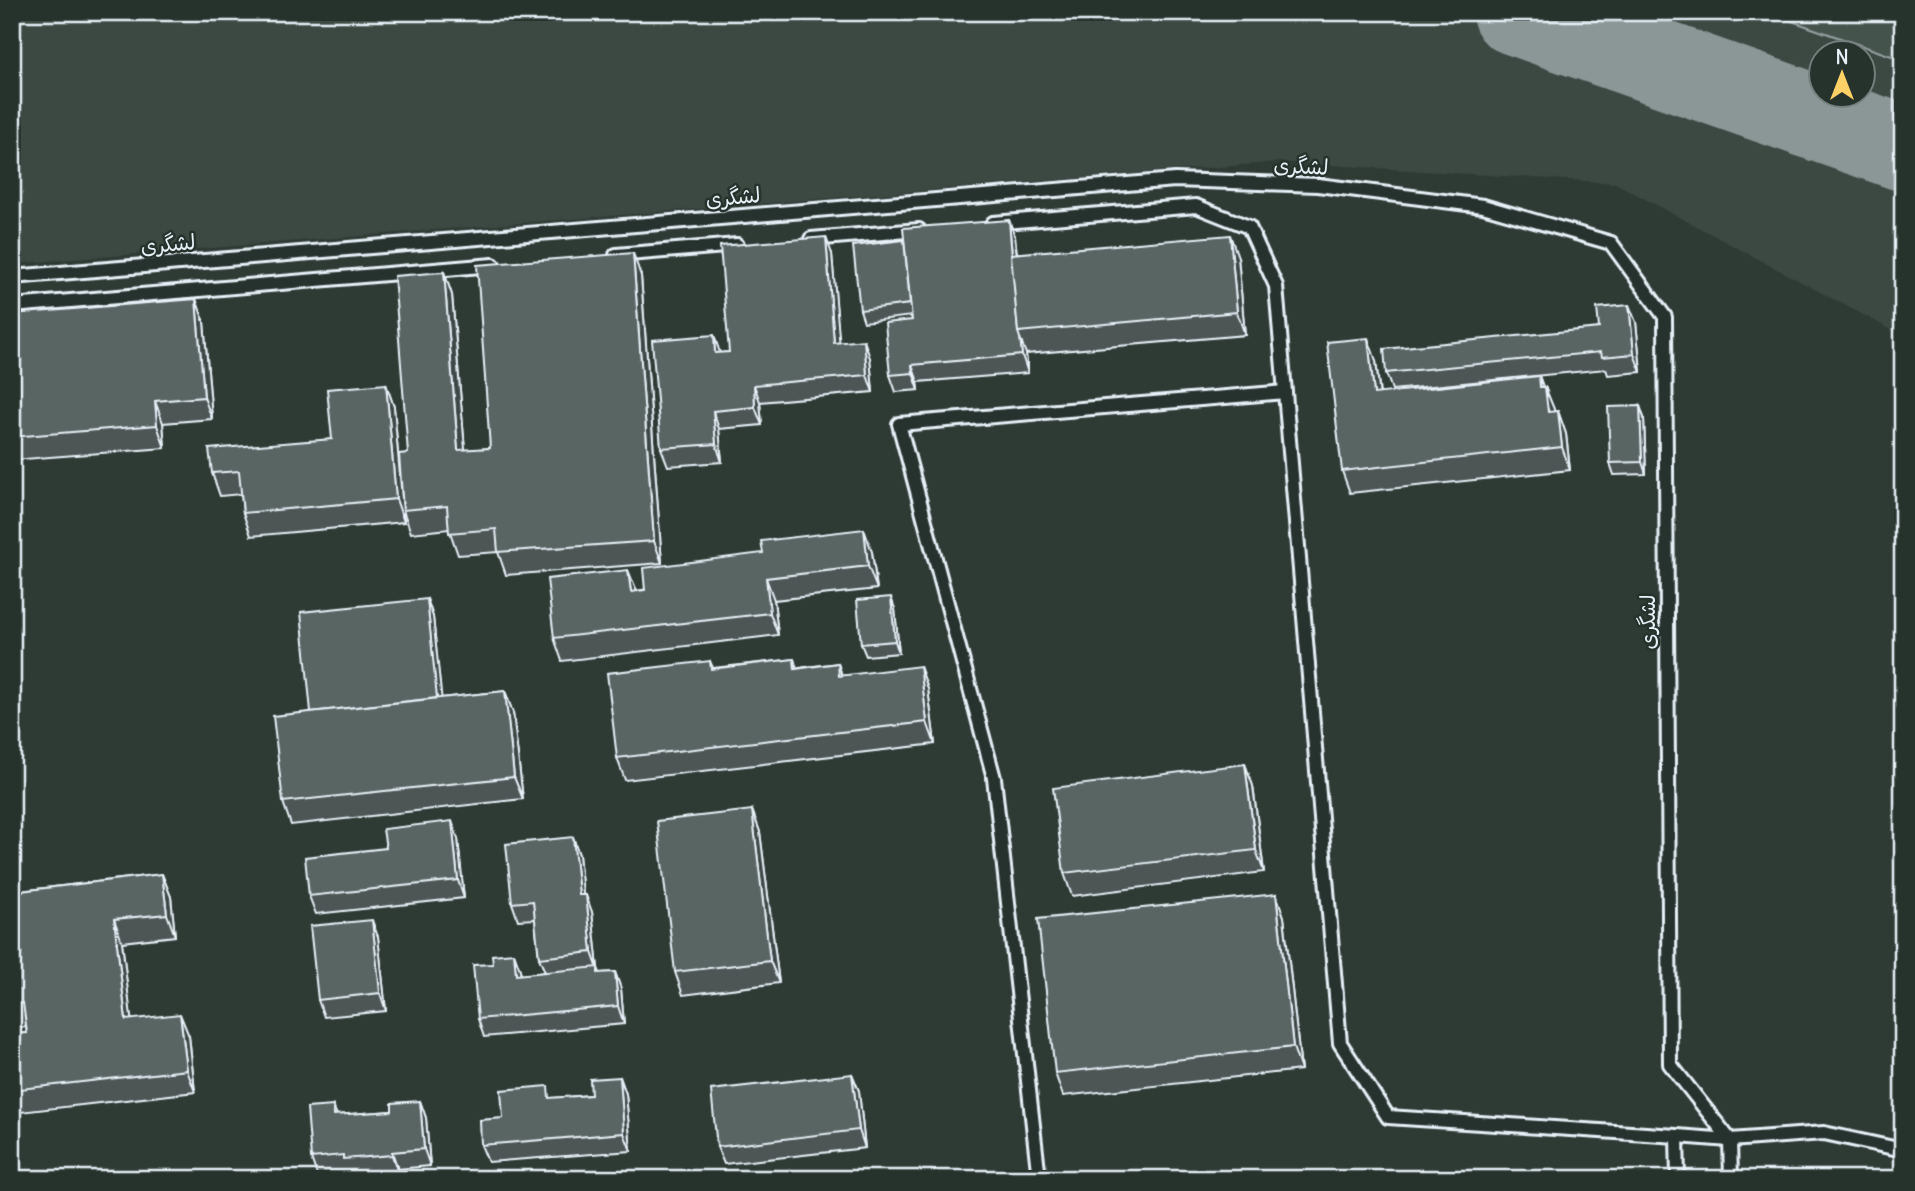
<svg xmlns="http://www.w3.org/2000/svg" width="1915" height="1191" font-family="Delius,'Playpen Sans Arabic',sans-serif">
<rect width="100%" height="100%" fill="#2e3b35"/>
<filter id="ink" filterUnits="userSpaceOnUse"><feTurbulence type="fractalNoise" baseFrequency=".0143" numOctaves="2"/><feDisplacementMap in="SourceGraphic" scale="14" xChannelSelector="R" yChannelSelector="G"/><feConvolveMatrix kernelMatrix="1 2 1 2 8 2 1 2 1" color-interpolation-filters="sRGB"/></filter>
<g filter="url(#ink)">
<path fill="#3b4843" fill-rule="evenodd" d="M12,12h1891v324l-288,-153 -334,-21 -1269,102zM1820,52h42v42h-42z"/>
<path fill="#45524e" stroke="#96a2a3" stroke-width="2" d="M1766,12h137v48z"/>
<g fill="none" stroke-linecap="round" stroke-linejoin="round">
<path stroke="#8b9696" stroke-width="86" d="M1515,12l388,136"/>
<g stroke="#e8f1f8" stroke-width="18">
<g id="service">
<path d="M993,223l203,-17 53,21 27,59 64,757 48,74 289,19 1,43"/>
<path d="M811,239l108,-9"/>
<path d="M616,255l121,-10"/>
<path d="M12,277l1163,-97 143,5 165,21 128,37 54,74 5,747 60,76 1,39"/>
<path d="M12,306l481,-41"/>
<path d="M1677,1136l53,4 94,-7 79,17"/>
<path d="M1039,1179l-45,-401 -95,-354 386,-32"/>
</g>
</g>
<use href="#service" stroke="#26332d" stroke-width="12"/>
</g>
<g fill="#4d5755" stroke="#e8f1f8" stroke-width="2">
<path d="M1009,220l6,17 2,16 221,4 7,78 -219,19 2,19 -110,9 1,8 -23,2 -6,-17 22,-55 -1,-4 -47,6 -4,-12 44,-70z"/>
<path d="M832,254l7,88 31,16 3,34 -113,10 2,23 -43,4 3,33 -54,4 -7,-18 59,-95 9,-1z"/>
<path d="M444,272l8,23 13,155 25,-2 151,-172 21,287 -156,12 -8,-23 -40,3 -9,-26 -38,4 -8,-23 5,-57z"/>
<path d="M196,299l8,23 8,97 -49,4 2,25 -153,12v-146z"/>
<path d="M1636,322l5,50 -33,3 -2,-6 -214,21 -6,-17 213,-45z"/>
<path d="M1376,361l4,33 159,-18 4,11h2l9,25 4,-1 8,23 4,36 -220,23 -8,-22z"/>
<path d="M386,384l8,23 10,115 -153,14 -8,-23 -2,-19 -21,2 -8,-23 120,-34z"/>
<path d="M1640,406l4,12 2,56 -32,1 -4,-12z"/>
<path d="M872,552l5,37 -103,11 4,35 -216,26 -8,-23 82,-47z"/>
<path d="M427,599l6,18 8,81 64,-7 8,22 10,86 -232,26 -8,-23 28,-90z"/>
<path d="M895,609l4,44 -33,3 -5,-12z"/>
<path d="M794,659l3,9 41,-5 4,12 86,14 7,55 -310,36 -8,-22 93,-97 3,7z"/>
<path d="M1245,764l8,22 11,86 -192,24 -8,-23z"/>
<path d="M752,810l8,22 19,151 -96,12 -8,-23z"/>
<path d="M573,837l6,18 4,40 9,17 6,56 2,5 15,-1 6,17 3,35 -140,13 -6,-18 42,-49 1,5 24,-3 -6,-14 -4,-39 -17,1 -6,-17z"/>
<path d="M458,839l6,59 -148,16 -7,-18 77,-48z"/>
<path d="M162,874l9,23 4,39 -53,6 9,77 58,17 6,56 -183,21v-79l15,-1 -1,-6 -14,1v-73l9,-1 -1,-5 -8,1v-58z"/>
<path d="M1276,894l8,23 17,153 -238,26 -8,-23z"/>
<path d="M378,937l8,74 -62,6 -6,-17z"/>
<path d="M852,1074l7,17 6,57 -141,16 -7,-17z"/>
<path d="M620,1077l6,17 5,57 -143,11 -7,-17 22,-27 49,-20 39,-3z"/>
<path d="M420,1101l6,17 4,48 -32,3v4l-48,4 -2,-4 -31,2 -6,-17 22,-52 4,9 55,-4z"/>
</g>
<g fill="#3e4745" stroke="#e8f1f8" stroke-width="2">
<path d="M1009,220l6,17 9,94 -5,1z"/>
<path d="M1230,235l8,22 7,78 -8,-23z"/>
<path d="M826,237l6,17 9,106 -7,-17z"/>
<path d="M633,253l8,23 21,287 -8,-22z"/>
<path d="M444,272l8,23 15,178 -9,-23z"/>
<path d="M196,299l8,23 8,97 -8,-22z"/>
<path d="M1629,305l7,17 5,50 -7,-18z"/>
<path d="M714,335l6,18h-5z"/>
<path d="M1020,338l6,16 2,19 -6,-18z"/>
<path d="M1368,338l8,23 6,56 -8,-23z"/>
<path d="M864,340l6,18 3,34 -6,-17z"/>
<path d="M912,365l6,17 1,8 -6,-17z"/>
<path d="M1539,376l8,21 -2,-10 9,22 3,26 -17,-48z"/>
<path d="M386,384l8,23 10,115 -8,-23z"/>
<path d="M754,385l6,17 2,23 -7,-18z"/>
<path d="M155,401l8,22 2,25 -8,-23z"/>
<path d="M1640,406l4,12 2,56 -4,-12z"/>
<path d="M713,411l6,18 3,33 -6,-18z"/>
<path d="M1558,411l8,23 4,36 -8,-23z"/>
<path d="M864,529l8,23 5,37 -9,-23z"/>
<path d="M628,570l9,22h-6z"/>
<path d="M766,578l8,22 4,35 -8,-22z"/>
<path d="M891,597l4,12 4,44 -4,-12z"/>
<path d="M427,599l6,18 11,104 -7,-18z"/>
<path d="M920,666l8,23 7,55 -8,-22z"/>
<path d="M505,691l8,22 10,86 -9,-22z"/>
<path d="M1245,764l8,22 11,86 -8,-22z"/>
<path d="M752,810l8,22 19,151 -9,-22z"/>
<path d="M452,821l6,18 6,59 -6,-18z"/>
<path d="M573,837l6,18 6,58 -6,-18z"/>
<path d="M162,874l9,23 4,39 -8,-22z"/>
<path d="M1276,894l8,23 17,153 -8,-23z"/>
<path d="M586,895l6,17 6,56 6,17 -6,-12v-4l-6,-17z"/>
<path d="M114,919l8,23 12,100 -8,-22z"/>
<path d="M372,920l6,17 8,74 -6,-18z"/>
<path d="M514,953l6,17 2,23 -6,-18z"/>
<path d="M615,972l6,17 3,35 -6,-18z"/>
<path d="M180,1014l9,22 6,56 -8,-22z"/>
<path d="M852,1074l7,17 6,57 -6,-18z"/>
<path d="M620,1077l6,17 5,57 -7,-18z"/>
<path d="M420,1101l6,17 4,48 -6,-17z"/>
<path d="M392,1152l6,17v4l-6,-18z"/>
</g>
<g fill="#596563" stroke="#e8f1f8" stroke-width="2">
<path d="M1009,220l9,112 2,6 2,17 -110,10 1,8 -23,2 -5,-52 27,-3 -9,-92z"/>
<path d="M1230,235l7,77 -219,20 -7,-78z"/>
<path d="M826,237l8,106 30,-3 3,35 -113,10 1,22 -42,4 3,33 -55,4 -9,-108 62,-5 1,18 14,-1 -9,-106z"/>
<path d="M904,240l6,64 -50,6 -7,-64z"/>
<path d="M633,253l21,288 -156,11 -2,-23 -47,4 -2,-27 -44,4 -4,-56 9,-1 -14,-177 50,-4 14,178 32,-2 -13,-183z"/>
<path d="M196,299l8,98 -49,4 2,24 -145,12v-123z"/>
<path d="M1629,305l5,49 -32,3 -1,-5 -215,21 -2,-24 215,-21 -2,-20z"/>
<path d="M1368,338l6,56 165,-18 1,11h5l3,25 10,-1 4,36 -220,24 -15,-129z"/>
<path d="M386,384l10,115 -153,14 -4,-42 -27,2 -3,-24 123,-10 -5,-50z"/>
<path d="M1640,406l2,56 -32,1 -2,-56z"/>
<path d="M864,529l4,37 -102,12 4,35 -216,25 -7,-59 81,-9 3,22 14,-2 -2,-22 120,-15 -2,-12z"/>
<path d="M891,597l4,44 -34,3 -4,-44z"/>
<path d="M427,599l10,99 -126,14 -10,-100z"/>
<path d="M794,659l1,10 43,-6 1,13 81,-10 7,56 -310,36 -10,-85 103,-12 1,8z"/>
<path d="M505,691l9,86 -231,25 -10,-86z"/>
<path d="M1245,764l11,86 -192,23 -11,-85z"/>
<path d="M752,810l18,151 -95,11 -18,-151z"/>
<path d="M452,821l6,59 -149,16 -4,-39 81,-9 -3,-19z"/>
<path d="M573,837l6,58h7l6,57 -53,6 -6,-57 -21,2 -6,-59z"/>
<path d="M162,874l5,40 -53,5 12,101 54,-6 7,56 -175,20v-56l15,-1 -4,-30 -11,2v-50l9,-1 -4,-28 -5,1v-35z"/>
<path d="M1276,894l17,153 -238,26 -17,-154z"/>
<path d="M372,920l8,73 -62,7 -8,-74z"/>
<path d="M514,953l2,22 82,-8v6l17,-1 3,34 -140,13 -5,-54 20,-1 -1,-9z"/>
<path d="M852,1074l7,56 -142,17 -6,-57z"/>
<path d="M620,1077l4,56 -143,12 -1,-25 23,-2 -2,-28 47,-4 1,12 42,-3 -1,-16z"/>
<path d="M420,1101l4,48 -32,3v3l-49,4v-4l-32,3 -4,-50 26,-2 1,9 58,-4v-8z"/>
</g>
</g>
<g text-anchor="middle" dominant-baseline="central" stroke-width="5" stroke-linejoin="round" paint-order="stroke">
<g font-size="21" fill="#e8f1f8" stroke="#26332d">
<text transform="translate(1301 166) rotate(3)">لشگری</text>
<text transform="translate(733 197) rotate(-5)">لشگری</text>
<text transform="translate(168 244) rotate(-5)">لشگری</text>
<text transform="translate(1647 622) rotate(-90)">لشگری</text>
</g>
</g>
<rect width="1915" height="1191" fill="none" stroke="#26332d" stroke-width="42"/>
<rect x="21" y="21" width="1873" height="1149" fill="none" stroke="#e8f1f8" stroke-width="2.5" filter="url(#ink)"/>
<g transform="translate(1842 74)"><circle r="33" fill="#26332d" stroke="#747f7e" stroke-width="2"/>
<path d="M0-5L12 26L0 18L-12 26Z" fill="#ffd166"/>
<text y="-10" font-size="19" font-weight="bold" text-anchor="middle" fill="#e8f1f8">N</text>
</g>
</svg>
